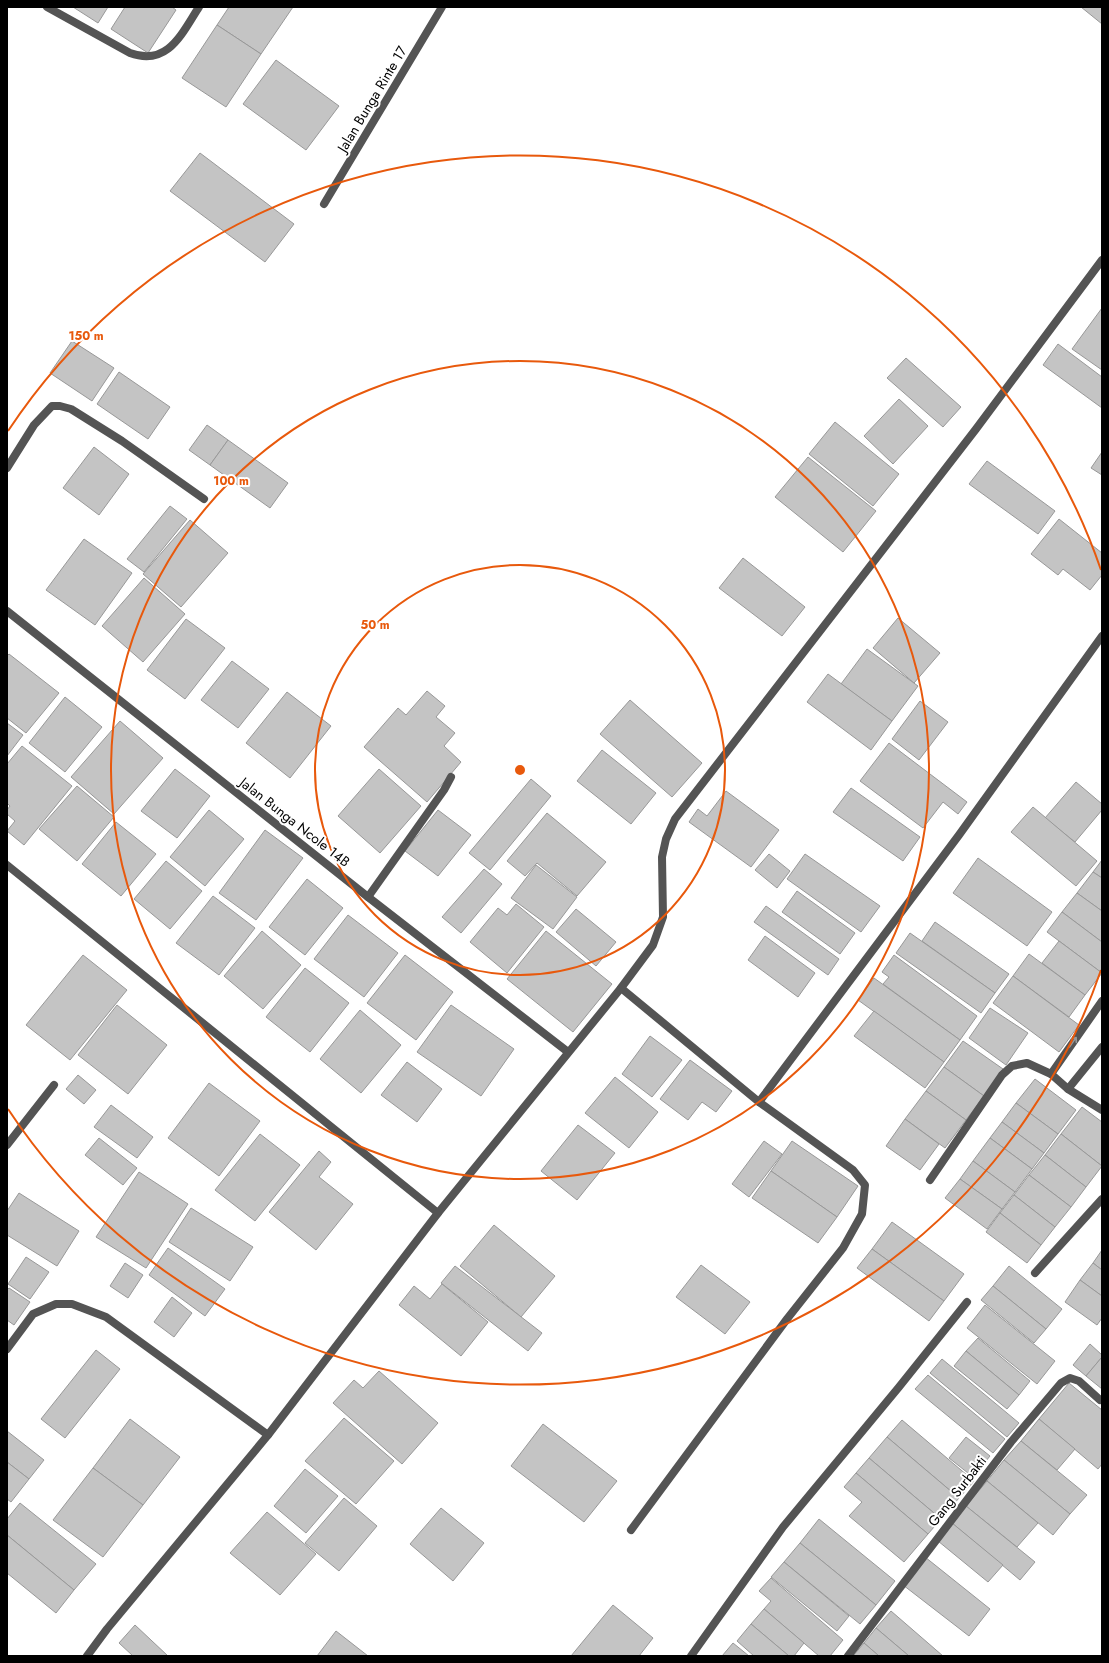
<svg xmlns="http://www.w3.org/2000/svg" width="1109" height="1663" font-family="Jost,sans-serif">
<rect width="100%" height="100%" fill="#fff"/>
<g fill="#c4c4c4" stroke="#989898">
<path d="M73,7h35l-10,16z"/>
<path d="M125,7h47l4,3 -28,43 -37,-24z"/>
<path d="M229,7h64l-32,47 -44,-29z"/>
<path d="M1081,7h21v17z"/>
<path d="M217,25l44,29 -35,53 -44,-29z"/>
<path d="M276,60l63,46 -33,44 -63,-46z"/>
<path d="M200,153l94,71 -29,38 -95,-71z"/>
<path d="M1102,308v62l-30,-21z"/>
<path d="M72,341l42,27 -22,33 -42,-28z"/>
<path d="M1058,344l44,33v31l-59,-43z"/>
<path d="M906,358l55,49 -18,20 -56,-49z"/>
<path d="M119,372l51,35 -22,32 -51,-35z"/>
<path d="M899,399l29,27 -35,38 -29,-28z"/>
<path d="M835,422l64,52 -26,32 -64,-52z"/>
<path d="M207,425l21,15 -18,25 -21,-15z"/>
<path d="M228,440l60,43 -18,25 -60,-43z"/>
<path d="M94,447l35,27 -30,41 -36,-27z"/>
<path d="M1102,452v23l-11,-7z"/>
<path d="M808,457l68,54 -33,41 -68,-55z"/>
<path d="M987,461l68,50 -17,23 -69,-50z"/>
<path d="M170,506l17,13 -43,53 -17,-13z"/>
<path d="M1059,519l43,34v22l-12,15 -27,-21 -5,6 -27,-21z"/>
<path d="M190,520l38,33 -47,54 -38,-33z"/>
<path d="M84,539l48,34 -37,52 -49,-35z"/>
<path d="M743,558l62,49 -23,29 -63,-48z"/>
<path d="M144,578l41,36 -42,48 -41,-36z"/>
<path d="M898,618l42,35 -26,30 -41,-35z"/>
<path d="M186,619l39,29 -40,51 -38,-29z"/>
<path d="M867,649l51,37 -26,35 -51,-37z"/>
<path d="M9,654l50,39 -33,40 -19,-15v-62z"/>
<path d="M232,661l37,28 -31,39 -37,-28z"/>
<path d="M828,674l64,47 -21,29 -64,-48z"/>
<path d="M427,691l18,15 -9,11 19,16 -11,13 17,16 -34,40 -63,-55 34,-39 8,7z"/>
<path d="M287,692l44,34 -41,52 -44,-35z"/>
<path d="M65,697l37,30 -37,45 -36,-29z"/>
<path d="M630,700l72,63 -30,34 -72,-63z"/>
<path d="M920,701l28,21 -29,38 -27,-21z"/>
<path d="M120,721l43,37 -49,56 -43,-37z"/>
<path d="M7,723l16,12 -16,21z"/>
<path d="M889,743l78,59 -9,12 -15,-12 -20,26 -63,-47z"/>
<path d="M22,746l50,40 -48,59 -17,-14 8,-10 -8,-7v-4l3,-4 -3,-3v-39z"/>
<path d="M602,750l54,43 -25,31 -54,-43z"/>
<path d="M175,769l35,27 -33,42 -36,-27z"/>
<path d="M379,769l42,37 -41,47 -42,-37z"/>
<path d="M531,779l20,17 -61,74 -21,-17z"/>
<path d="M1076,782l26,22v6l-27,32 -30,-24z"/>
<path d="M77,786l37,31 -37,44 -38,-32z"/>
<path d="M851,788l69,49 -17,24 -70,-49z"/>
<path d="M726,791l53,39 -28,37 -62,-45 9,-13 9,7z"/>
<path d="M1033,807l64,54 -21,25 -65,-54z"/>
<path d="M209,810l35,29 -39,47 -35,-29z"/>
<path d="M438,810l33,25 -33,41 -33,-25z"/>
<path d="M547,813l59,49 -29,34 -40,-33 -12,13 -18,-15z"/>
<path d="M116,822l40,32 -35,42 -39,-32z"/>
<path d="M265,830l38,28 -47,62 -37,-27z"/>
<path d="M769,854l21,17 -13,17 -22,-18z"/>
<path d="M805,854l75,52 -19,26 -74,-53z"/>
<path d="M978,858l74,54 -25,34 -74,-53z"/>
<path d="M1102,860v18l-9,-6z"/>
<path d="M166,861l36,30 -32,38 -36,-30z"/>
<path d="M536,865l41,32 -24,32 -42,-31z"/>
<path d="M484,869l18,15 -41,49 -19,-16z"/>
<path d="M1093,872l9,6v33l-25,-18z"/>
<path d="M307,879l36,29 -38,47 -36,-28z"/>
<path d="M797,891l58,42 -15,21 -58,-42z"/>
<path d="M1077,893l25,18v31l-40,-30z"/>
<path d="M213,896l42,32 -36,47 -43,-32z"/>
<path d="M516,904l28,23 -37,46 -37,-31 28,-34 9,7z"/>
<path d="M766,906l73,53 -11,16 -74,-53z"/>
<path d="M576,909l40,33 -20,24 -40,-34z"/>
<path d="M1062,912l40,30v31l-55,-41z"/>
<path d="M348,915l50,38 -34,44 -50,-38z"/>
<path d="M935,922l74,52 -14,19 -73,-52z"/>
<path d="M262,931l39,34 -38,44 -39,-33z"/>
<path d="M546,931l66,53 -39,48 -66,-53z"/>
<path d="M910,933l85,60 -14,20 -85,-60z"/>
<path d="M765,936l50,37 -17,24 -50,-37z"/>
<path d="M1059,941l43,32 -17,22 -43,-32z"/>
<path d="M1029,954l56,41 -16,22 -56,-41z"/>
<path d="M83,955l44,35 -57,70 -44,-35z"/>
<path d="M405,955l48,37 -37,48 -49,-37z"/>
<path d="M894,955l83,61 -17,24 -77,-56 6,-7 -7,-5z"/>
<path d="M305,968l44,35 -39,49 -44,-35z"/>
<path d="M1013,976l66,49 -20,27 -66,-49z"/>
<path d="M874,978l86,62 -16,22 -86,-62z"/>
<path d="M117,1005l50,40 -39,49 -50,-39z"/>
<path d="M451,1005l63,44 -33,47 -64,-44z"/>
<path d="M990,1008l38,25 -22,32 -37,-27z"/>
<path d="M360,1010l41,35 -40,48 -41,-34z"/>
<path d="M874,1011l70,51 -19,26 -71,-52z"/>
<path d="M650,1036l32,24 -30,37 -30,-23z"/>
<path d="M963,1041l40,28 -19,27 -40,-29z"/>
<path d="M690,1060l42,31 -16,21 -14,-10 -14,18 -28,-21z"/>
<path d="M407,1062l35,27 -25,33 -36,-27z"/>
<path d="M944,1067l40,29 -18,24 -40,-29z"/>
<path d="M78,1075l18,15 -12,14 -18,-15z"/>
<path d="M615,1077l43,35 -29,36 -44,-35z"/>
<path d="M1035,1079l41,31 -18,24 -42,-31z"/>
<path d="M209,1083l51,38 -41,55 -51,-38z"/>
<path d="M926,1091l40,29 -21,28 -40,-29z"/>
<path d="M1016,1103l42,31 -14,19 -42,-31z"/>
<path d="M111,1105l42,32 -16,21 -43,-31z"/>
<path d="M1082,1107l20,15v44l-41,-32z"/>
<path d="M905,1119l34,25 -19,26 -34,-24z"/>
<path d="M1002,1122l42,31 -12,16 -42,-31z"/>
<path d="M578,1125l37,28 -38,47 -36,-29z"/>
<path d="M260,1134l40,31 -45,56 -40,-31z"/>
<path d="M1061,1134l41,32 -16,21 -41,-32z"/>
<path d="M99,1138l38,30 -14,17 -38,-30z"/>
<path d="M990,1138l42,31 -17,23 -42,-31z"/>
<path d="M764,1141l18,13 -33,43 -17,-13z"/>
<path d="M792,1141l66,45 -21,31 -66,-46z"/>
<path d="M319,1151l12,11 -12,15 34,27 -37,46 -47,-38z"/>
<path d="M1045,1155l41,32 -15,20 -42,-32z"/>
<path d="M973,1161l42,31 -13,17 -42,-30z"/>
<path d="M771,1171l66,46 -19,26 -66,-45z"/>
<path d="M139,1172l49,32 -42,64 -50,-31z"/>
<path d="M1029,1175l42,32 -16,20 -41,-32z"/>
<path d="M960,1179l42,30 -15,20 -42,-31z"/>
<path d="M19,1193l60,38 -22,35 -50,-31v-24z"/>
<path d="M1014,1195l41,32 -14,18 -41,-32z"/>
<path d="M191,1208l62,39 -23,34 -61,-39z"/>
<path d="M1000,1213l41,32 -14,18 -41,-31z"/>
<path d="M892,1222l72,52 -20,27 -72,-52z"/>
<path d="M494,1225l61,51 -34,41 -61,-51z"/>
<path d="M168,1248l57,41 -20,27 -56,-41z"/>
<path d="M872,1249l72,52 -15,20 -72,-53z"/>
<path d="M1102,1250v20l-9,-7z"/>
<path d="M26,1257l23,15 -19,27 -22,-15z"/>
<path d="M125,1263l18,12 -15,23 -18,-12z"/>
<path d="M1093,1263l9,7v26l-22,-16z"/>
<path d="M701,1265l49,37 -25,32 -49,-37z"/>
<path d="M455,1266l87,67 -14,18 -87,-68z"/>
<path d="M1009,1266l53,43 -16,20 -53,-43z"/>
<path d="M1080,1280l22,16v22l-5,7 -32,-23z"/>
<path d="M442,1284l46,38 -27,34 -62,-51 15,-19 16,13z"/>
<path d="M993,1286l53,43 -12,14 -53,-43z"/>
<path d="M9,1288l21,14 -16,23 -7,-5v-30z"/>
<path d="M172,1297l20,16 -18,24 -20,-15z"/>
<path d="M985,1305l70,56 -18,23 -70,-56z"/>
<path d="M978,1338l52,43 -11,14 -53,-44z"/>
<path d="M1090,1344l12,11v2l-16,19 -13,-11z"/>
<path d="M96,1350l24,19 -55,69 -24,-19z"/>
<path d="M966,1351l53,44 -12,14 -53,-43z"/>
<path d="M1102,1357v32l-16,-13z"/>
<path d="M942,1359l77,64 -12,14 -77,-64z"/>
<path d="M379,1371l59,52 -36,41 -69,-61 21,-23 9,8z"/>
<path d="M928,1375l77,64 -12,14 -78,-64z"/>
<path d="M1069,1383l33,27v54l-4,5 -59,-50z"/>
<path d="M344,1418l50,43 -38,43 -51,-43z"/>
<path d="M130,1419l50,38 -37,48 -50,-37z"/>
<path d="M1039,1419l36,30 -18,21 -36,-29z"/>
<path d="M902,1420l72,61 -15,17 -72,-61z"/>
<path d="M543,1424l74,57 -33,41 -73,-56z"/>
<path d="M7,1431l37,29 -15,19 -22,-17z"/>
<path d="M887,1437l72,61 -18,21 -72,-61z"/>
<path d="M966,1437l24,19 -17,21 -24,-19z"/>
<path d="M1021,1441l66,54 -17,19 -66,-54z"/>
<path d="M869,1458l72,61 -13,15 -72,-61z"/>
<path d="M1004,1460l66,54 -17,21 -66,-54z"/>
<path d="M7,1462l22,17 -18,23 -4,-3z"/>
<path d="M93,1468l50,37 -40,52 -50,-37z"/>
<path d="M305,1469l33,27 -32,37 -32,-27z"/>
<path d="M856,1473l72,61 -24,28 -55,-46 13,-14 -18,-15z"/>
<path d="M987,1481l51,42 -21,24 -51,-41z"/>
<path d="M344,1498l33,28 -38,45 -34,-28z"/>
<path d="M20,1503l76,61 -22,26 -67,-55v-16z"/>
<path d="M966,1506l69,56 -15,18 -68,-57z"/>
<path d="M441,1508l43,35 -31,38 -43,-37z"/>
<path d="M267,1512l49,42 -36,41 -50,-42z"/>
<path d="M819,1519l76,62 -19,24 -76,-62z"/>
<path d="M952,1523l51,42 -15,17 -50,-41z"/>
<path d="M7,1535l67,55 -18,23 -49,-40z"/>
<path d="M800,1543l76,62 -16,19 -76,-62z"/>
<path d="M925,1557l65,52 -21,27 -66,-51z"/>
<path d="M784,1562l65,54 -12,15 -66,-54z"/>
<path d="M771,1578l72,62 -13,16h-11l-55,-47 7,-8 -12,-10z"/>
<path d="M613,1605l40,33 -14,18h-68z"/>
<path d="M764,1609l40,34 -10,13h-5l-38,-32z"/>
<path d="M891,1611l52,45h-34l-33,-28z"/>
<path d="M751,1624l38,32h-35l-17,-15z"/>
<path d="M135,1625l33,31h-35l-14,-13z"/>
<path d="M876,1628l33,28h-30l-15,-13z"/>
<path d="M336,1631l32,25h-51z"/>
<path d="M733,1643l16,13h-27z"/>
<path d="M864,1643l15,13h-26z"/>
</g>
<g fill="none" stroke-linecap="round" stroke-linejoin="round">
<g stroke="#545454" stroke-width="8">
<path d="M47,7l83,46c38,14 52,-20 69,-46"/>
<path d="M324,204l118,-197"/>
<path d="M7,468l27,-43 18,-19h8l11,3 51,32 82,58"/>
<path d="M7,611l361,286 200,155"/>
<path d="M7,865l431,348"/>
<path d="M368,897l76,-107 7,-13"/>
<path d="M621,988l138,114 94,68 12,15 -3,29 -19,34 -56,71 -156,211"/>
<path d="M1051,1074l51,-73"/>
<path d="M1068,1089l34,-42"/>
<path d="M759,1102l200,-267 143,-199"/>
<path d="M7,1145l47,-60"/>
<path d="M930,1180l72,-105 10,-9 15,-3 24,11 17,15 34,21"/>
<path d="M1035,1273l67,-74"/>
<path d="M7,1349l26,-35 23,-10h16l34,13 162,118"/>
<path d="M87,1656l20,-27 161,-194 170,-222 183,-225 32,-43 10,-28 -1,-60 4,-18 9,-20 301,-390 126,-169"/>
<path d="M691,1656l92,-129 116,-140 68,-85"/>
<path d="M848,1656l163,-214 50,-59 9,-5 9,3 21,19"/>
</g>
</g>
<defs><path id="oneway-shaft" d="M-6 0H5M1.5-3L5.5 0L1.5 3" fill="none" stroke-width="1.6" stroke-linecap="round" stroke-linejoin="round"/></defs>
<use stroke="#989898" href="#oneway-shaft" transform="translate(1073 1042) rotate(-55)"/>
<g fill="none" stroke="#e8590c" stroke-width="2">
<circle cx="520" cy="770" r="205"/>
<circle cx="520" cy="770" r="409"/>
<path d="M1101 970A614 614 0 0 1 8 1109M8 431A614 614 0 0 1 1101 570"/>
</g>
<g text-anchor="middle" dominant-baseline="central" stroke-width="4" stroke-linejoin="round" paint-order="stroke">
<g font-size="14" fill="#000" stroke="#fff">
<text transform="translate(372 99) rotate(-59)">Jalan Bunga Rinte 17</text>
<text transform="translate(295 822) rotate(38)">Jalan Bunga Ncole 14B</text>
<text transform="translate(957 1491) rotate(-52)">Gang Surbakti</text>
</g>
</g>
<circle cx="520" cy="770" r="6" fill="#e8590c" stroke="#fff" stroke-width="2"/>
<g font-size="12" text-anchor="middle" font-weight="bold" fill="#e8590c" stroke="#fff" stroke-width="4" stroke-linejoin="round" paint-order="stroke">
<text x="86" y="340">150 m</text>
<text x="231" y="485">100 m</text>
<text x="375" y="629">50 m</text>
</g>
<rect width="1109" height="1663" fill="none" stroke="#000000" stroke-width="16"/>
</svg>
